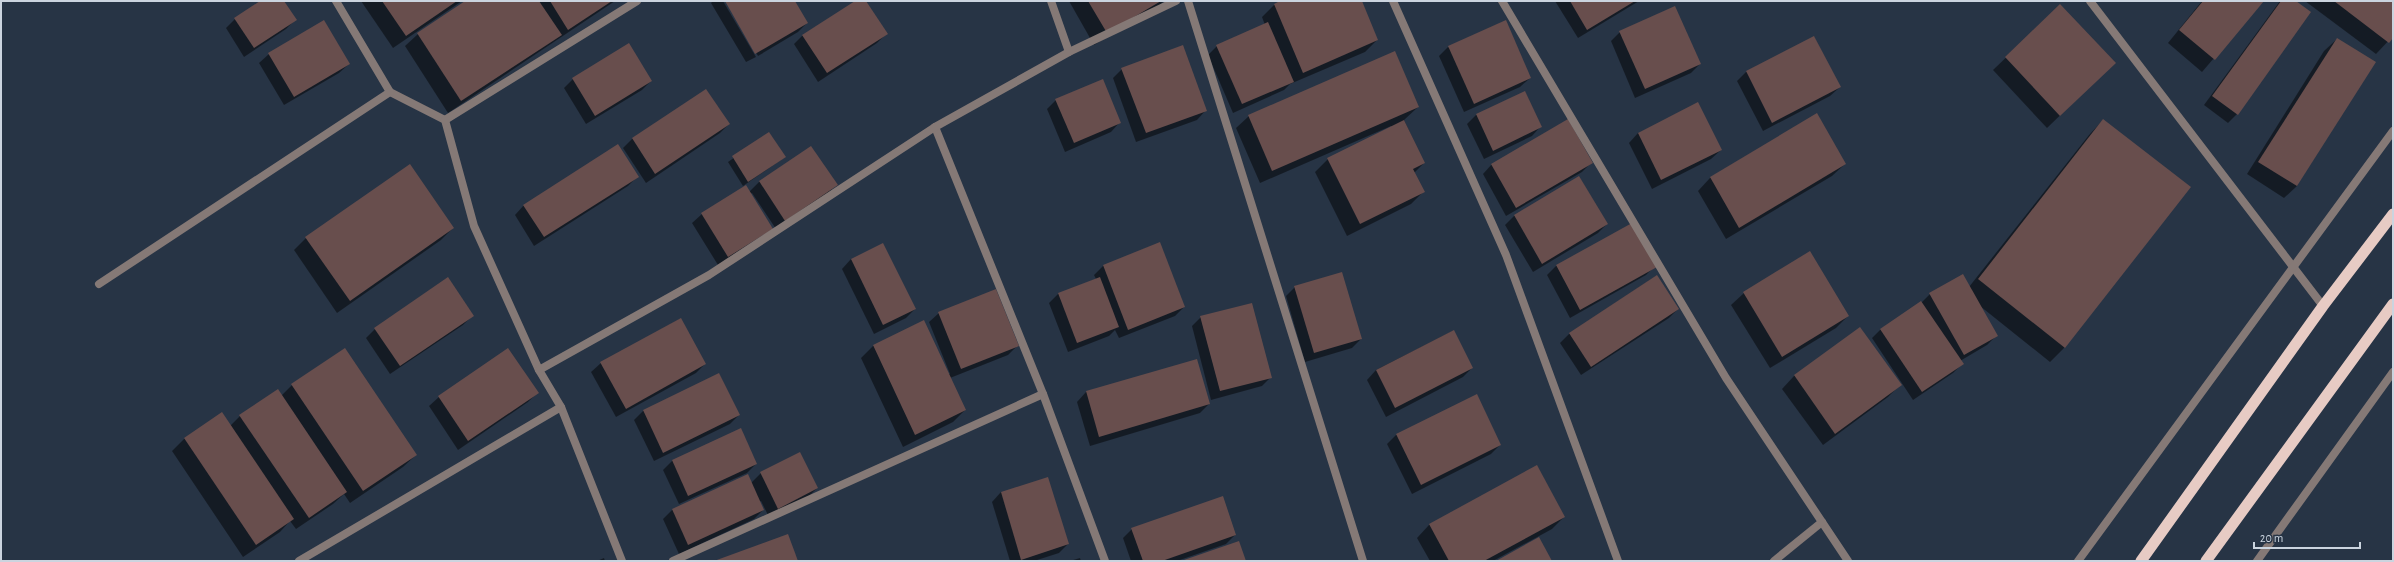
<svg xmlns="http://www.w3.org/2000/svg" width="2394" height="562" font-family="'Alegreya Sans',sans-serif">
<rect width="100%" height="100%" fill="#273445"/>
<g fill="#0007">
<path d="M262,1h21l12,19 -9,9 -42,28 -18,-29 9,-9z"/>
<path d="M361,1h101l-69,47z"/>
<path d="M467,1h148l-167,112 -43,-67 13,-12z"/>
<path d="M713,1h10l33,56 -10,5 -35,-59z"/>
<path d="M726,1h68l13,22 -9,9 -40,24z"/>
<path d="M857,1h8l21,33 -9,9 -59,39 -24,-38 9,-9z"/>
<path d="M1069,1h95l-7,7 -63,37z"/>
<path d="M1282,1h79l16,39 -12,12 -75,32 -6,6 -51,23 -25,-58 9,-9 48,-21 -3,-8 12,-12z"/>
<path d="M1555,1h84l-61,37z"/>
<path d="M2202,1h61l-61,71 -34,-29z"/>
<path d="M2280,1h14l-57,113 -9,9 -24,-18z"/>
<path d="M2305,1h88v35l-17,18z"/>
<path d="M2060,6l42,69 -55,53 -54,-58z"/>
<path d="M1620,32l80,32 -9,9 -56,25 -24,-57z"/>
<path d="M1814,37l26,50 -10,9 -67,35 -26,-50 9,-9z"/>
<path d="M2337,39l-40,147 -13,12 -37,-24 77,-123z"/>
<path d="M1448,47l82,31 -10,9 -56,25 -25,-56z"/>
<path d="M269,54l80,10 -10,9 -55,32 -25,-42z"/>
<path d="M1122,69l84,41 -9,10 -61,22 -23,-64z"/>
<path d="M573,79l78,2 -9,9 -56,34 -22,-36z"/>
<path d="M706,90l23,34 -9,9 -74,50 -23,-35 9,-9z"/>
<path d="M1525,92l16,34 -9,10 -48,23 -17,-35 9,-9z"/>
<path d="M1056,100l64,22 -9,10 -46,20 -18,-43z"/>
<path d="M1418,107l-14,13 20,43 -10,10 9,19 -12,12 -64,32 -32,-64 13,-13 64,-32 -1,-1 -131,57 -24,-55 13,-12z"/>
<path d="M1816,115l29,49 -13,12 -106,63 -28,-48 12,-13z"/>
<path d="M2103,120l-38,227 -15,15 -70,-56 16,30 -9,9 -27,16 2,3 -9,9 -40,27 -41,-62 9,-9 40,-26 9,-9 39,-7 120,-152z"/>
<path d="M769,133l16,24 -42,29 -15,-24z"/>
<path d="M1638,133l83,17 -10,9 -59,30 -23,-46z"/>
<path d="M811,147l25,38 -9,9 -51,35 -24,-36 -2,1 21,35 -53,36 -26,-42 10,-9 44,-27 3,5 10,-10z"/>
<path d="M1591,163l-9,9 -76,44 -23,-42 9,-10z"/>
<path d="M637,177l-9,9 -94,60 -19,-31 9,-10z"/>
<path d="M1579,177l28,47 -9,9 -65,39 -28,-47 9,-9z"/>
<path d="M1632,224l23,42 -9,9 -76,43 -23,-43 9,-9z"/>
<path d="M453,228l-12,12 -104,73 -43,-63 12,-12z"/>
<path d="M1159,243l25,64 -9,9 -56,22 -4,-8 -6,6 -41,16 -19,-49 9,-9 38,-15 -2,-4 9,-9z"/>
<path d="M851,259l64,50 -9,9 -32,16 -32,-65z"/>
<path d="M1656,276l22,33 -9,9 -88,57 -21,-32 9,-9z"/>
<path d="M1295,287l66,52 -9,9 -47,14 -19,-66z"/>
<path d="M1744,293l104,23 -12,12 -66,40 -39,-63z"/>
<path d="M939,313l78,33 -9,9 -58,23 15,32 -12,12 -50,25 -42,-89 12,-12 51,-24 24,52h2l-21,-52z"/>
<path d="M472,316l-9,9 -73,49 -24,-36 9,-9z"/>
<path d="M1201,317l70,60 -9,9 -51,14 -19,-74z"/>
<path d="M680,319l25,45 -9,9 -80,44 -25,-45 10,-9z"/>
<path d="M1860,328l40,57 -12,12 -65,48 -41,-56 12,-13z"/>
<path d="M1453,331l19,37 -9,9 -77,40 -19,-37 9,-10z"/>
<path d="M719,374l20,41 -9,9 -76,37 -20,-41 9,-9z"/>
<path d="M292,385l124,70 -13,12 -53,36 -6,-9 -11,10 -37,25 -6,-8 -10,11 -37,25 -71,-106 13,-13 45,-12 10,-10 41,-20z"/>
<path d="M1086,392l123,12 -9,9 -110,33 -13,-44z"/>
<path d="M537,393l-9,9 -70,48 -29,-44 10,-9z"/>
<path d="M1476,396l24,49 -9,9 -79,40 -25,-50 9,-9z"/>
<path d="M673,460l83,4 -9,9 -68,31 -16,-34z"/>
<path d="M1537,466l27,51 -12,12 -59,32h-63l-13,-23 12,-13z"/>
<path d="M761,473l56,15 -9,9 -39,20 -8,-16 -2,1 4,8 -9,9 -75,35 -16,-35 9,-9 76,-34 3,7z"/>
<path d="M1001,492l67,52 -9,9 -25,8h-24l-18,-59z"/>
<path d="M1132,529l103,6 -9,9 -49,17h-46l-8,-23z"/>
<path d="M604,558l1,3h-8z"/>
<path d="M1080,558l1,3h-11z"/>
</g>
<g fill="#684e4d">
<path d="M260,1h24l13,19 -43,28 -20,-30z"/>
<path d="M382,1h75l-51,35z"/>
<path d="M465,1h74l23,34 -101,66 -44,-68z"/>
<path d="M550,1h62l-44,29z"/>
<path d="M725,1h70l13,22 -53,31z"/>
<path d="M855,1h11l22,33 -61,39 -25,-38z"/>
<path d="M1088,1h73l-54,32z"/>
<path d="M1280,1h82l16,39 -75,33 -29,-69z"/>
<path d="M1570,1h65l-48,29z"/>
<path d="M2203,1h61l-49,59 -36,-30z"/>
<path d="M2281,1h15l15,11 -73,103 -26,-19z"/>
<path d="M2334,1h59v37l-4,5z"/>
<path d="M2060,4l56,59 -56,53 -55,-59z"/>
<path d="M1675,6l26,58 -56,25 -26,-58z"/>
<path d="M324,20l26,44 -56,33 -26,-44z"/>
<path d="M1506,20l25,58 -57,26 -26,-58z"/>
<path d="M1268,22l26,60 -52,22 -26,-59z"/>
<path d="M1814,36l27,51 -69,36 -26,-52z"/>
<path d="M2337,38l39,24 -79,124 -39,-24z"/>
<path d="M629,43l23,38 -57,35 -23,-38z"/>
<path d="M1183,45l24,66 -61,22 -25,-65z"/>
<path d="M1395,51l24,56 -147,64 -24,-56z"/>
<path d="M1103,79l18,44 -47,20 -19,-44z"/>
<path d="M706,89l24,35 -75,50 -23,-36z"/>
<path d="M1525,91l17,36 -49,24 -17,-37z"/>
<path d="M1698,102l24,48 -61,30 -23,-47z"/>
<path d="M1817,113l29,51 -107,64 -29,-51z"/>
<path d="M1568,119l25,44 -77,45 -25,-44z"/>
<path d="M2103,119l88,68 -126,161 -87,-69z"/>
<path d="M1404,120l21,43 -12,6 12,23 -65,32 -33,-66z"/>
<path d="M769,132l17,25 -38,25 -16,-26z"/>
<path d="M618,144l21,33 -95,60 -21,-32z"/>
<path d="M811,146l27,39 -53,36 -26,-40z"/>
<path d="M410,164l44,64 -104,73 -45,-64z"/>
<path d="M1579,176l29,48 -66,40 -28,-49z"/>
<path d="M746,185l27,44 -45,28 -27,-44z"/>
<path d="M1632,223l25,44 -77,43 -24,-45z"/>
<path d="M1160,242l25,65 -57,23 -25,-65z"/>
<path d="M883,243l33,66 -33,16 -32,-66z"/>
<path d="M1810,251l39,65 -67,41 -39,-65z"/>
<path d="M1342,272l20,67 -48,14 -20,-67z"/>
<path d="M1963,274l35,62 -34,19 -35,-62z"/>
<path d="M1657,275l22,34 -88,58 -22,-34z"/>
<path d="M448,277l26,39 -74,50 -26,-38z"/>
<path d="M1100,277l19,50 -42,16 -19,-50z"/>
<path d="M996,289l23,57 -58,23 -23,-57z"/>
<path d="M1921,301l43,63 -42,28 -42,-63z"/>
<path d="M1252,303l20,75 -52,13 -20,-75z"/>
<path d="M681,318l25,46 -80,45 -26,-47z"/>
<path d="M924,320l42,90 -51,25 -42,-90z"/>
<path d="M1860,327l42,58 -67,49 -41,-59z"/>
<path d="M1454,330l19,38 -78,40 -19,-38z"/>
<path d="M345,348l72,107 -54,36 -72,-107z"/>
<path d="M508,348l31,45 -71,48 -30,-45z"/>
<path d="M1197,359l13,45 -111,33 -13,-46z"/>
<path d="M719,373l21,42 -77,38 -20,-43z"/>
<path d="M278,389l69,103 -38,26 -70,-103z"/>
<path d="M1477,394l24,51 -80,40 -25,-51z"/>
<path d="M222,412l72,107 -38,26 -72,-107z"/>
<path d="M741,428l16,36 -69,32 -16,-36z"/>
<path d="M800,452l18,36 -40,21 -18,-37z"/>
<path d="M1537,465l28,52 -81,44h-35l-20,-37z"/>
<path d="M748,474l16,36 -76,35 -16,-36z"/>
<path d="M1048,477l21,67 -48,16 -20,-68z"/>
<path d="M1223,496l13,39 -74,26h-19l-12,-33z"/>
<path d="M788,534l10,27h-84z"/>
<path d="M1539,537l13,24h-56z"/>
<path d="M1239,541l7,20h-65z"/>
</g>
<g fill="none" stroke-linecap="round" stroke-linejoin="round">
<g stroke="#857976" stroke-width="8">
<path d="M336,1l54,91 55,28 29,106 65,144 22,37 61,154"/>
<path d="M1051,1l18,51"/>
<path d="M1188,1l175,560"/>
<path d="M1393,1l113,254 112,306"/>
<path d="M1502,1l224,377 122,183"/>
<path d="M2090,1l233,305"/>
<path d="M445,120l192,-119"/>
<path d="M935,127l108,267 62,167"/>
<path d="M99,284l291,-192"/>
<path d="M539,370l170,-95 226,-148 134,-75 107,-51"/>
<path d="M299,561l262,-154"/>
<path d="M673,561l370,-167"/>
<path d="M1774,561l48,-39"/>
</g>
<g stroke="#857976" stroke-width="8">
<path d="M2078,561l315,-430"/>
<path d="M2257,561l136,-189"/>
</g>
<g stroke="#e7cbc4" stroke-width="11">
<path d="M2141,561l182,-255 70,-92"/>
<path d="M2206,561l187,-257"/>
</g>
</g>
<rect width="2394" height="562" fill="none" stroke="#cbd4df" stroke-width="4"/>
<path d="M2254 542v6h106v-6" fill="none" stroke="#cbd4df" stroke-width="2"/>
<text x="2260" y="542" font-size="12" fill="#cbd4df" stroke="#273445" stroke-width="3" paint-order="stroke">20 m</text>
</svg>
